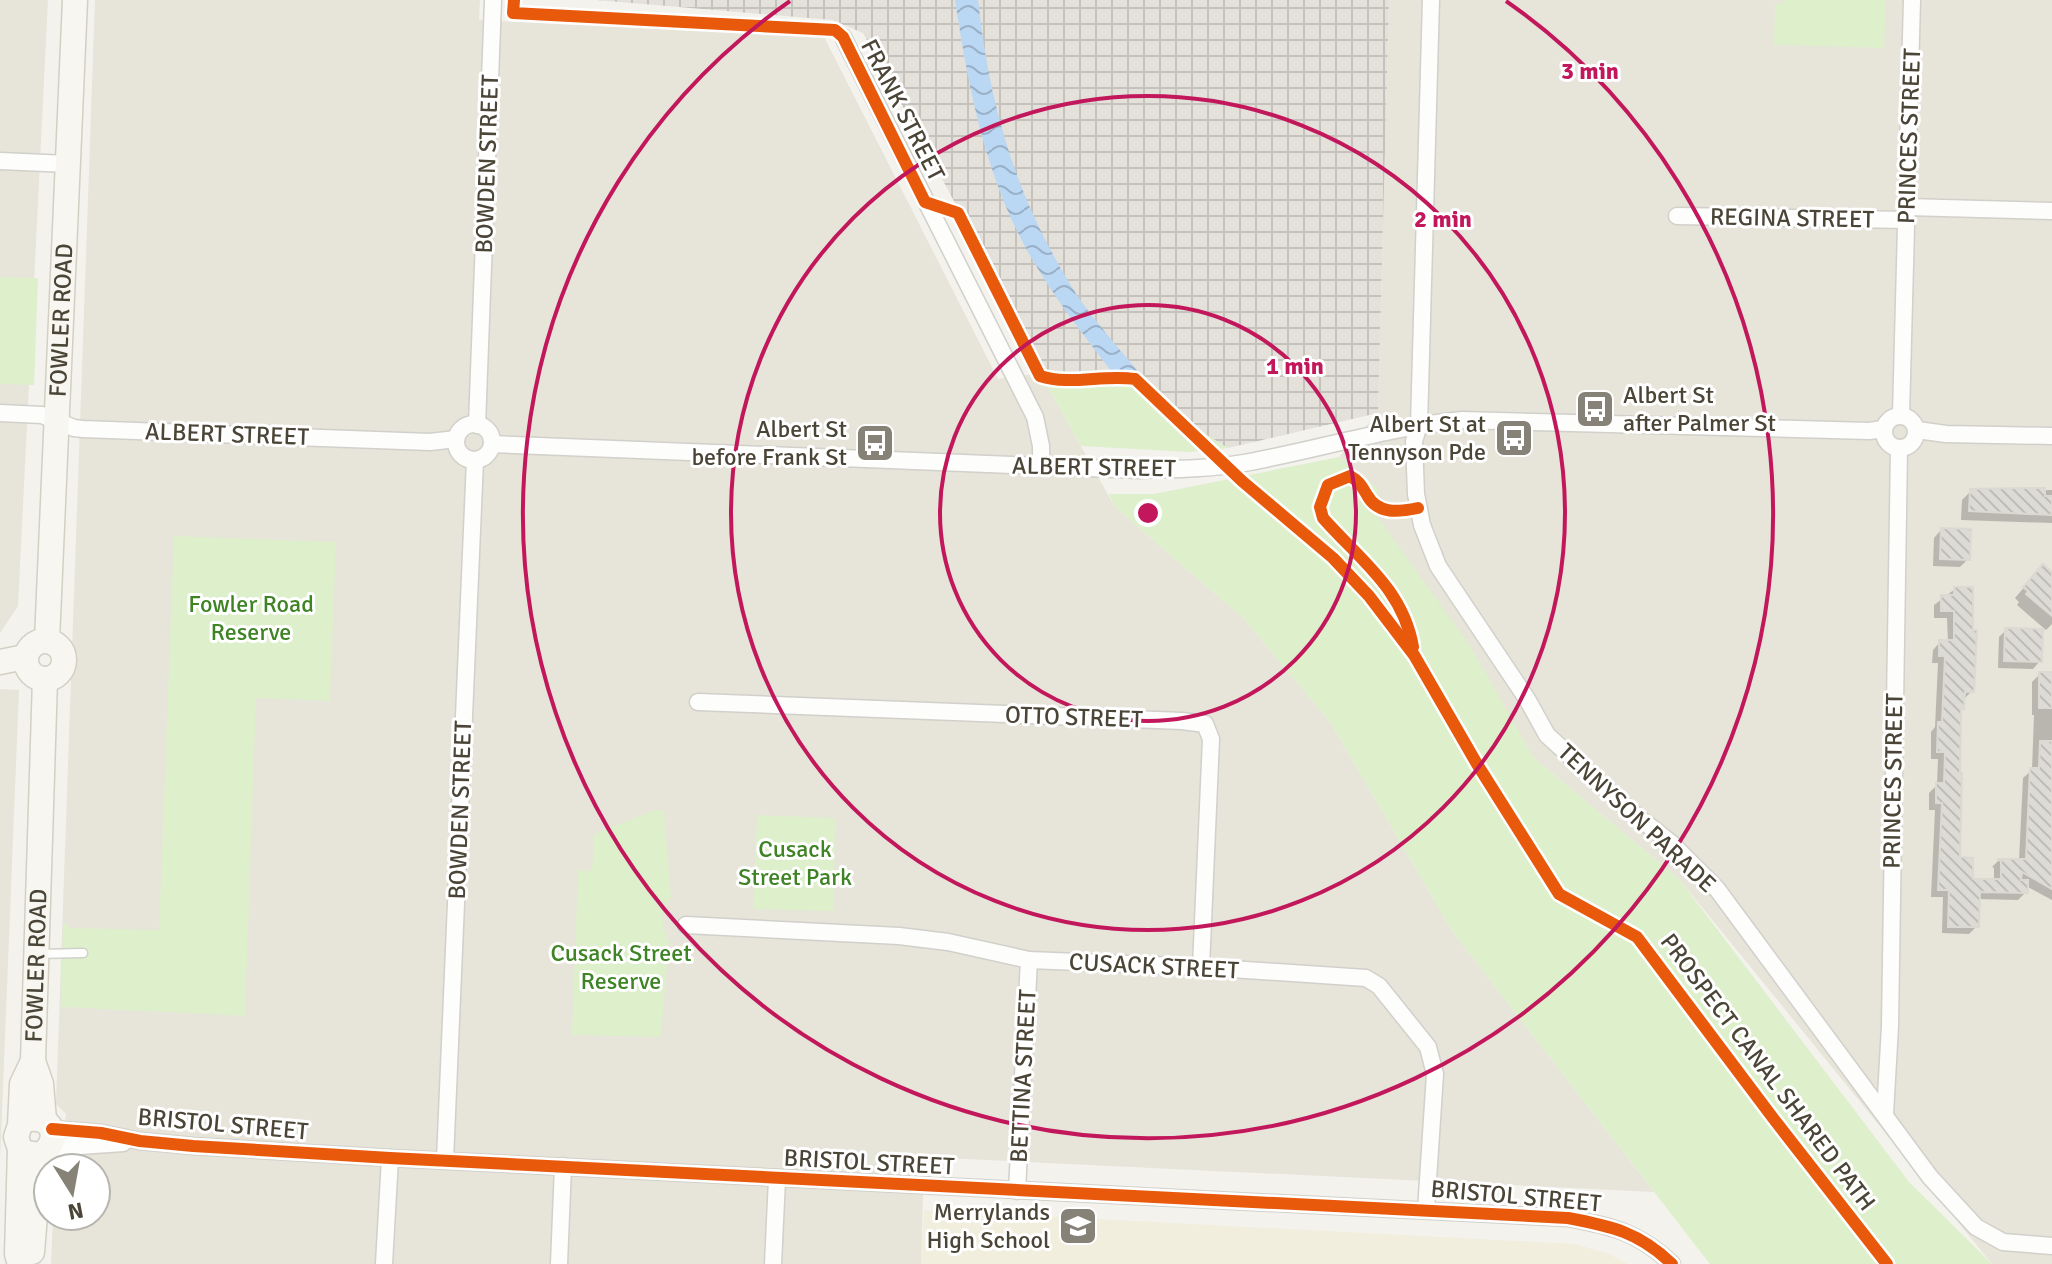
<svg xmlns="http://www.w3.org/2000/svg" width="2052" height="1264" font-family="Signika,sans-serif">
<defs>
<pattern id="industrial-grid" width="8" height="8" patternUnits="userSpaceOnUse" patternTransform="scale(2)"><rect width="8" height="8" fill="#e4e1db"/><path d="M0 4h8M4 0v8" fill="none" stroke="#c5c2bd"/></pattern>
<pattern id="water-waves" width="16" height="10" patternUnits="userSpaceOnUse" patternTransform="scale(2)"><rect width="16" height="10" fill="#bad7f4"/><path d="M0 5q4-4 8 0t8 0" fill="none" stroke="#99b0c6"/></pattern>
<pattern id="building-back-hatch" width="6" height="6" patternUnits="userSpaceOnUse" patternTransform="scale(2)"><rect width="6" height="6" fill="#dddbd5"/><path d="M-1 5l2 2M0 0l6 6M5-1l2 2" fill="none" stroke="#bfbdb7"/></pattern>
</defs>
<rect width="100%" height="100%" fill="#f3f2ed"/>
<g fill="#e7e4da">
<path d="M0,0h48l-30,606 -18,27z"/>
<path d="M95,0h385l-1,20 345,17 174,342 42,-6 75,134 128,111 87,104 122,209 202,261 -730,-35 -3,107h-870l2,-48h43v-48h-37l7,-54 -10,-10z"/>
<path d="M1389,0h663v1264h-60l-313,-385 -145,-121 -157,-242v-28l-38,-31 39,-44z"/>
<path d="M0,689l19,1 -19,471z"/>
</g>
<path fill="url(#industrial-grid)" d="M596,0h793l-11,413 -150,35 -36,-22 -53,-53h-92l-184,-340 -31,-13z"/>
<path fill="#f1eede" d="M924,1210l651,34 34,10 19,10h-707z"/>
<g fill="#ddefcb">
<path d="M1783,0h103l-2,48 -110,-3 1,-41h7z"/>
<path d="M0,277l38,1 -4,107 -34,-1z"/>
<path d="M1040,373h99l53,53 36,22 -39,4 -108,-6z"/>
<path d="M1339,457l38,31v28l94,131 63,111 145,121 230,303 83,82h-282l-258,-333 -122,-209 -87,-104 -128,-111 -6,-13h45z"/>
<path d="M174,536l162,6 -6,159 -74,-3 -11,318 -184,-9 2,-85 8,6 88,2z"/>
<path d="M655,810h9l7,87 -9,18 2,15 5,12 -8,95 -89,-2 6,-165 14,1 2,-37z"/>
<path d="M757,815l79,3 -3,93 -80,-2z"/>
</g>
<path fill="url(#water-waves)" d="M955,0h23c12,109 38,198 97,292 18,28 43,54 64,81l-27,-1c-30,-39 -60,-77 -84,-120 -43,-77 -60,-166 -73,-252z"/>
<g fill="#0003">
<path d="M2052,490v33l-91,-3 1,-20 9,-9z"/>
<path d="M1941,530l27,29 -8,8 -27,-1 1,-28z"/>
<path d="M2052,575v49l-6,6 -29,-25 2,-3 -4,-4 18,-21z"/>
<path d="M1955,589l17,102 -8,8 -5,12 -1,148 13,22h23v-13l-2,-1 6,-6h21l4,-83 9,-8 2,-55h-2v-33l8,-8h12v226l-26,-14v6l-8,8 -40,-1 -1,27 -8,8 -27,-1 1,-36h-12l4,-87h-6v-17l8,-8 1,-26h-7v-27l4,-5 3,-64h-6l1,-13 7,-8h8l-1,-24h-13v-13z"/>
<path d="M2006,630l34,31 -7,8 -35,-1 1,-31z"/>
</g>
<g fill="url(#building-back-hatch)" stroke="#dbd9d2" stroke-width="2">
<path d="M2025,488h20v8h7v19l-83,-4 1,-22z"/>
<path d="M1941,528l30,1 -1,31 -30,-1z"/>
<path d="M2043,564l9,8v44l-26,-22 2,-3 -5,-4z"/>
<path d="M1954,587h19v43h4l-3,62h-9l-1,17h-3l-1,64h2l-2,84 13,1v21h28v-18l-4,-2h29l4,-91h9l1,-27h12v148l-30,-17 -1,8h7v13l-48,-1 -1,35h-31l1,-37h-11l4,-87h-6v-20h8l1,-31h-8l1,-30h4l3,-66h-6v-16h15v-29h-13v-16h13z"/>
<path d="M2005,628l38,1 -1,33 -38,-1z"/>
<rect x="2039" y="672" width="13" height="36"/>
</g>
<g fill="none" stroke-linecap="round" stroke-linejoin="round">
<g stroke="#d1d0ca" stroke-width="11">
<path id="lane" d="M37,954l46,-1"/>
</g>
<g stroke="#d1d0ca" stroke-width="19">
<g id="street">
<path d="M1431,0l-12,425 -5,16 2,53 6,31 16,41 89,133 20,36 82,75 42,33 46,46 213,288 46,50 27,15 49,4"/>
<path d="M843,37l192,380 6,29v21"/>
<path d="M0,161l68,3"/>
<path d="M1907,207l145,4"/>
<path d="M1677,216l230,4"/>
<path d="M0,413l42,2 32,13 9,1 347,13 26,-3"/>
<path d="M1901,415l11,-415"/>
<circle cx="1900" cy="432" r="16"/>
<circle cx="474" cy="442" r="18"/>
<path d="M477,425l16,-425"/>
<path d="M1917,430l29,4 106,2"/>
<path d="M492,444l647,26c35,-1 70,-1 105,-7 73,-13 144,-36 218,-43l407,11 15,-2"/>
<path d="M698,702l484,19 23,3 6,15 -10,228"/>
<path d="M686,925l213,11 49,6 81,18 172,7 165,11 13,8 49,61 7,27 -9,136"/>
<path d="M1885,1114l5,-88 9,-578"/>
<path d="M52,1129l49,4 39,8 53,5 197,12 1178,60c43,8 71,14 104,46"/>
<path d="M51,1148l72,-5"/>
<path d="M445,1160l30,-700"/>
<path d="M1017,1191l12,-231"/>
<path d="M384,1264l6,-106"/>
<path d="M559,1264l4,-98"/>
<path d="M773,1264l4,-85"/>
</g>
</g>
<g stroke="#d3d0c3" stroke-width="27">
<g id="secondary">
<path id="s1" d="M47,640l28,-640"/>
<circle cx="45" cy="660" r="19"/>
<path d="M0,662l25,-5"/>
<path id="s2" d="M44,1120l-3,-36 -8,-23 12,-382"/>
<path d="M25,1153l15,2c21,-12 15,-39 -10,-36"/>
<path d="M32,1252l8,-97"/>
<path d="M20,1264l-3,-10 3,-105 -4,-12 4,-12 2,-41 11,-23"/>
</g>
</g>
<use href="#lane" stroke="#fdfdfc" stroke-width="8"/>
<use href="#street" stroke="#fdfdfc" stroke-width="16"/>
<use href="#secondary" stroke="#f7f6f0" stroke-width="24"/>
<g stroke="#fff" stroke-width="17">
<g id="cycleway">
<path d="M514,0l-1,13 322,17 8,7 82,165 33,11 82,163c30,10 64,-2 95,3l107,102 91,77 36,38 45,59 63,109 82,130 78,43 136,181 114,146"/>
<path d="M1413,647c-10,-58 -53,-87 -90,-129l-3,-11 8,-22 22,-9c10,6 11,9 17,19 11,20 32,17 51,13"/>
<path d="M52,1129l49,4 39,8 53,5 197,12 1178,60c43,8 71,14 104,46"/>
</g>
</g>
<use href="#cycleway" stroke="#e8590c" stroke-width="12"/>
</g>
<g fill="none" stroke="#c2185b" stroke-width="4">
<circle cx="1148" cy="513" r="208"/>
<circle cx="1148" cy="513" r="417"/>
<path d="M1506 1A625 625 0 1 1 790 1"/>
</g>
<defs>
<g id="bus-square" transform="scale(2)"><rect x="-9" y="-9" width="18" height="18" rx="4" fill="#868277" stroke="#fff"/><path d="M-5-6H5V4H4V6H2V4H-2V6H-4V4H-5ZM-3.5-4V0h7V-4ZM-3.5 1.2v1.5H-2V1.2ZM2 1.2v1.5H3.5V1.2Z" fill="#fff"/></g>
<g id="school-square" transform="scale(2)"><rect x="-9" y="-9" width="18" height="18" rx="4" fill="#868277" stroke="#fff"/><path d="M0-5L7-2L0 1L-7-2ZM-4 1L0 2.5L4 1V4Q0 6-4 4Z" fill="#fff"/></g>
</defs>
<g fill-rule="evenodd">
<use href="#bus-square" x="1595" y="409"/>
<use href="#bus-square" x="1514" y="438"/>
<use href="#bus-square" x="875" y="443"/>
<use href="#school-square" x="1078" y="1226"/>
</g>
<g text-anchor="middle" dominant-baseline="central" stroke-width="6" stroke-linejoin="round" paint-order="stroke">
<g font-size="24" fill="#4b4537" stroke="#fff">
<text transform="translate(903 110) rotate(63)">FRANK STREET</text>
<text transform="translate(1909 136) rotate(-88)">PRINCES STREET</text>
<text transform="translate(487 164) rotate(-88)">BOWDEN STREET</text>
<text transform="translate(1792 218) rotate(1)">REGINA STREET</text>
<text stroke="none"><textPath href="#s1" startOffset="320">FOWLER ROAD</textPath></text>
<text transform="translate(227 434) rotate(2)">ALBERT STREET</text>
<text transform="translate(1094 467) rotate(1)">ALBERT STREET</text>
<text transform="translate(1074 717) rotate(2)">OTTO STREET</text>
<text transform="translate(1893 781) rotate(-89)">PRINCES STREET</text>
<text transform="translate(460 810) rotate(-88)">BOWDEN STREET</text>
<text transform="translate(1637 818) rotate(43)">TENNYSON PARADE</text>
<text stroke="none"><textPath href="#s2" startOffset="156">FOWLER ROAD</textPath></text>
<text transform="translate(1154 966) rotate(3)">CUSACK STREET</text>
<text transform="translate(1768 1072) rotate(53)">PROSPECT CANAL SHARED PATH</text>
<text transform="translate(1023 1076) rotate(-87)">BETTINA STREET</text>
<text transform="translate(223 1124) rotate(5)">BRISTOL STREET</text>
<text transform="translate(869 1162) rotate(3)">BRISTOL STREET</text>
<text transform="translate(1516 1196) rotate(5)">BRISTOL STREET</text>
</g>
<g font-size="24" fill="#4b4537" stroke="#fff" text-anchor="end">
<text x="1623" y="395" text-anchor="start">Albert St<tspan x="1623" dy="28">after Palmer St</tspan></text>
<text x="1486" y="424">Albert St at<tspan x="1486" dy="28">Tennyson Pde</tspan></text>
<text x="847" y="429">Albert St<tspan x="847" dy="28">before Frank St</tspan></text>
<text x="1050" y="1212">Merrylands<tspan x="1050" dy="28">High School</tspan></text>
</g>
<g font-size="24" fill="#3e8324" stroke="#fff">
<text x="251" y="604">Fowler Road<tspan x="251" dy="28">Reserve</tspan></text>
<text x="795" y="849">Cusack<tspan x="795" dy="28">Street Park</tspan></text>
<text x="621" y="953">Cusack Street<tspan x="621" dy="28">Reserve</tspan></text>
</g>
</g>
<circle cx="1148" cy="513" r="12" fill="#c2185b" stroke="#fff" stroke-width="4"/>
<g font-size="24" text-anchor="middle" font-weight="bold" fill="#c2185b" stroke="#fff" stroke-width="6" stroke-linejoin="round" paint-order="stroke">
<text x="1590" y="79">3 min</text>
<text x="1443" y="227">2 min</text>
<text x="1295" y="374">1 min</text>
</g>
<g transform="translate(72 1192) rotate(169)"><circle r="38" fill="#ffffff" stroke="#b7b5af" stroke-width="2"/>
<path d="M0-6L14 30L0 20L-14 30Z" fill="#868277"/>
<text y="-12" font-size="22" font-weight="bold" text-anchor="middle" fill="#4b4537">N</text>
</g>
</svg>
